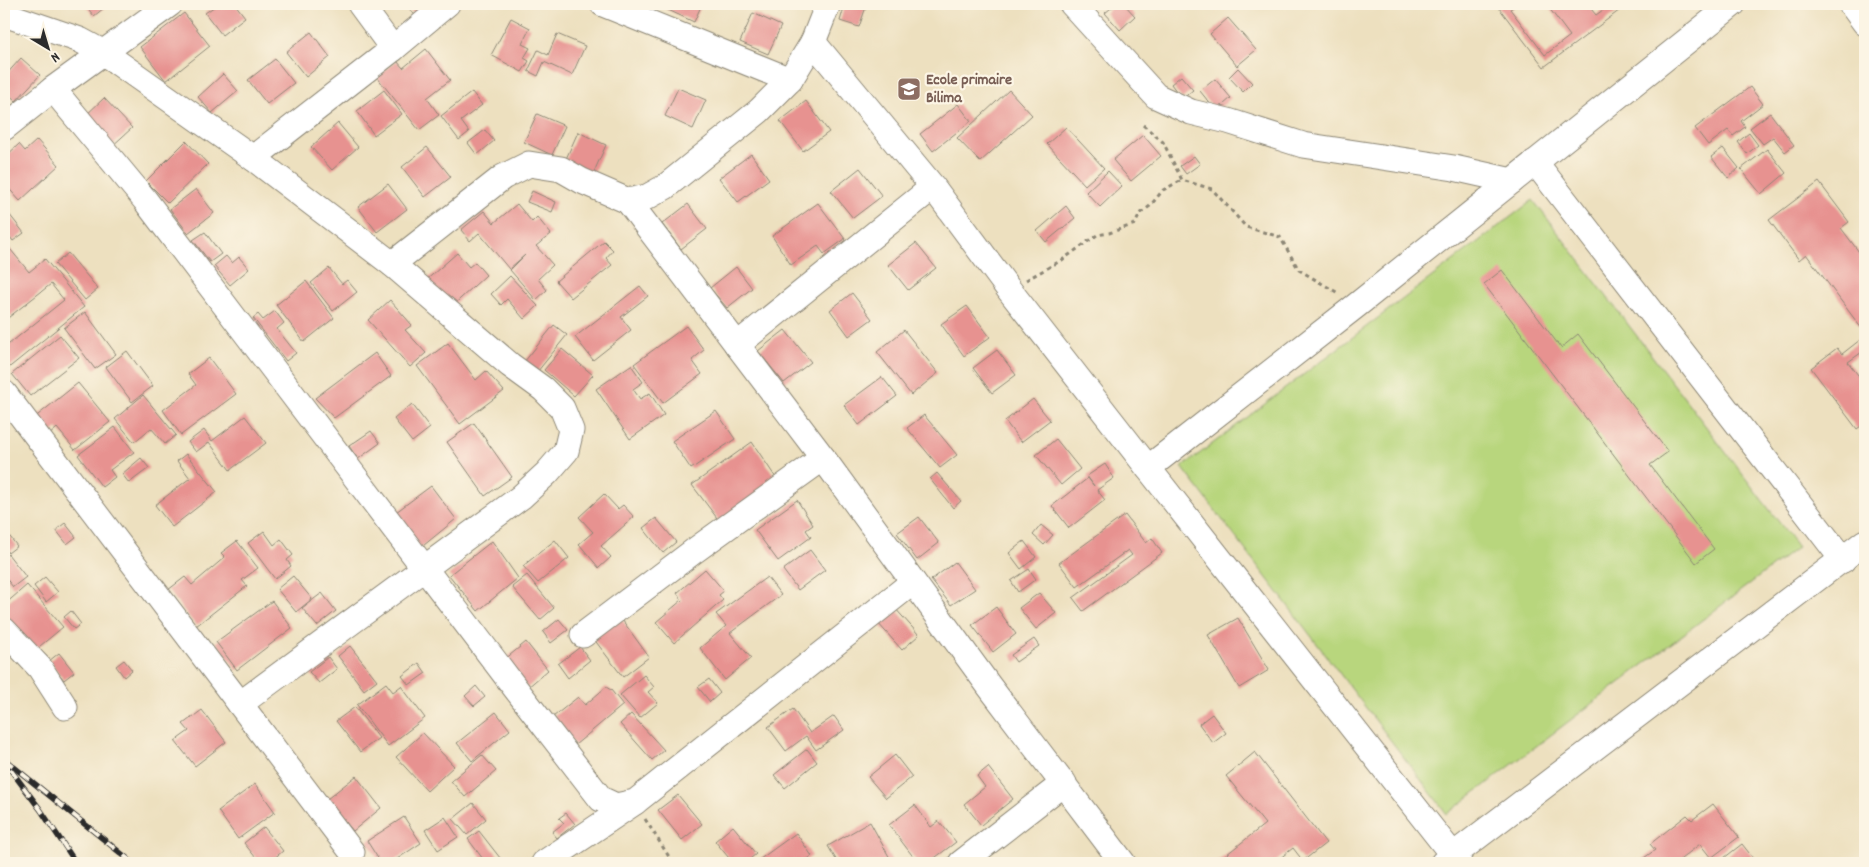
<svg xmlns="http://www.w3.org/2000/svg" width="1869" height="867" font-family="Dekko,sans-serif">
<rect width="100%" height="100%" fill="#fcf5e5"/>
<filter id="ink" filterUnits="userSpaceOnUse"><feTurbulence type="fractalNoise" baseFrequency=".02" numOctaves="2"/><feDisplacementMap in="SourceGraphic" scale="10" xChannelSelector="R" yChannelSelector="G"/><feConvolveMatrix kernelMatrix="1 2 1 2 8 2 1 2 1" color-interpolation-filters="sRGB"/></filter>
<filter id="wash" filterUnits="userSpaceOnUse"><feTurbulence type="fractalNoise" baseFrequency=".0096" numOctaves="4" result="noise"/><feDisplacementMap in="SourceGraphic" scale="20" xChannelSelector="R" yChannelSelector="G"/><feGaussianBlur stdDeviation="1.12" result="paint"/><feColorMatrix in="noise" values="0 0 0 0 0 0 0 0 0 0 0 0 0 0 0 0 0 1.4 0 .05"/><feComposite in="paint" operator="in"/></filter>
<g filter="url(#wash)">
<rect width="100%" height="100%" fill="#ede0bf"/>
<path fill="#b8d67d" stroke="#728054" d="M1533,200l265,347 -351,267 -265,-347z"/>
<g id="blocks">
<g fill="#e79290">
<path d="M84,4h25l-15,12z"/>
<path d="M218,4h17l10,13 -23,18 -17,-22z"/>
<path d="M405,4h24l-14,11z"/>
<path d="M669,4h33l-8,18 -28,-13z"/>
<path d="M845,4h22l-8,23 -19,-6z"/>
<path d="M1116,4h8l11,12 -15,14 -15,-17z"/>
<path d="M1496,4h22l-8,5 35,46 25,-19 -24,-32h41l9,11 15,-11h17l-84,63z"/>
<path d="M184,13l26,33 -44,35 -26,-34z"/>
<path d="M753,13l28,13 -13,28 -28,-12z"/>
<path d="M511,18l19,10 -8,16 8,4 -6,10 5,3 -7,11 -31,-17z"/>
<path d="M1228,18l28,32 -19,16 -27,-32z"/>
<path d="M311,32l19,25 -24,20 -20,-25z"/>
<path d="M557,34l28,12 -13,29 -28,-13 -6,14 -10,-5 10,-21 10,5z"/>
<path d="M426,49l24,31 -23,18 12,17 -20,15 -42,-53 20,-16 6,7z"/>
<path d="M21,58l19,17 -24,26 -12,-11v-13z"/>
<path d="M275,59l19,24 -27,21 -19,-24z"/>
<path d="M1238,68l14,15 -9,9 -14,-15z"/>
<path d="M223,74l15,17 -26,22 -14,-16z"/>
<path d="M1181,76l12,14 -11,9 -11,-15z"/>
<path d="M1215,79l16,19 -15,13 -16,-20z"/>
<path d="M1750,87l13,17 -22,17 4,6 -12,9 -5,-6 -20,15 -13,-17z"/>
<path d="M678,88l28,12 -13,29 -28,-13z"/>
<path d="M384,90l18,24 -28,21 -17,-24z"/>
<path d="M1009,90l23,25 -52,47 -23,-24z"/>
<path d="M472,92l10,13 -21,16 8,11 -10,8 -18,-24z"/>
<path d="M104,98l28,30 -21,19 -28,-29z"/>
<path d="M806,101l23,31 -26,19 -23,-30z"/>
<path d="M958,104l13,17 -38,30 -13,-17z"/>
<path d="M1770,113l24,32 -9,7 -12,-15 -10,7 -13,-16z"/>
<path d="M537,114l28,12 -13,29 -28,-13z"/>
<path d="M338,123l20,24 -26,23 -21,-23z"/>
<path d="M1066,127l38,41 -19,17 -38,-41z"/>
<path d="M485,130l9,11 -17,14 -9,-12z"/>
<path d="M578,132l28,13 -13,29 -28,-13z"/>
<path d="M1749,133l9,12 -11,9 -9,-12z"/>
<path d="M1143,135l18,21 -30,25 -18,-21z"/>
<path d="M37,140l22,25 -39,36 -16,-18v-14l5,-4 -5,-7 15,-14 6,7z"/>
<path d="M186,141l22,23 -40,39 -22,-22z"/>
<path d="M427,147l24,30 -26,20 -23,-30z"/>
<path d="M1723,148l16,20 -11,10 -17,-21z"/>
<path d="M1767,149l19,24 -25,21 -20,-25z"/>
<path d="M751,154l18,25 -31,23 -19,-24z"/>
<path d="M1194,156l6,8 -14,10 -6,-8z"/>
<path d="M860,168l22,28 -29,22 -22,-27z"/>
<path d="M1108,171l14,15 -22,21 -14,-15z"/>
<path d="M1819,182l30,40 -8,6 24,32v67l-3,2 -56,-75 -7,6 -30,-40z"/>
<path d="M388,184l19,25 -30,23 -19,-25z"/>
<path d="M196,189l18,24 -26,20 -18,-24z"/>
<path d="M532,191l24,11 -4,10 -25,-10z"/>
<path d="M818,203l27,36 -21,15 -6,-8 -27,19 -19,-29z"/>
<path d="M517,204l15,18 5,-5 14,17 -15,12 17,19 -15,14 9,11 -11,10 -26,-30 15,-15 -16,14 -30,-36 -9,8 -9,-11 23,-19 10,12z"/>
<path d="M688,204l19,25 -26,20 -19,-25z"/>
<path d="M1066,206l9,12 -29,24 -9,-11z"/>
<path d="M9,214l15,19 -11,8 -9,-12v-11z"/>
<path d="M205,232l16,22 -11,8 -17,-22z"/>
<path d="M604,241l9,9 -7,8 6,7 -41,33 -15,-17z"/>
<path d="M916,243l20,25 -28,22 -20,-25z"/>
<path d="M6,244l23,28 16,-13 39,48 -78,63 -2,-3v-19l60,-48 -13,-16 -47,37v-75z"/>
<path d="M68,253l30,36 -13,11 -30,-36z"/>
<path d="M457,253l12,14 6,-5 11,13 -38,35 -24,-28z"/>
<path d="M226,256l6,7 7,-6 10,12 -19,16 -16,-19z"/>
<path d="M736,267l16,21 -25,20 -17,-20z"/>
<path d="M329,268l13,16 5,-4 10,12 -24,19 -22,-28z"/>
<path d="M1502,270l59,78 17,-14 90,118 -18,13 64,84 -18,14 -212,-279z"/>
<path d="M510,276l28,30 -14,13 -17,-20 -6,6 -10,-11z"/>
<path d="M306,281l28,37 -30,24 -28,-37z"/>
<path d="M640,286l8,10 -27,21 10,13 -38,30 -18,-23z"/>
<path d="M852,293l20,26 -23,17 -19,-26z"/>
<path d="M390,300l22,25 -7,5 21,23 -16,14 -42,-47z"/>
<path d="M967,306l23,31 -26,19 -23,-32z"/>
<path d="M275,311l9,12 -7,6 19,24 -10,8 -33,-43 5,-4 5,6z"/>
<path d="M85,312l31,42 -21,15 -31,-41z"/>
<path d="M554,325l13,10 -34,42 -13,-10z"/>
<path d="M686,326l18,24 -12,10 10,14 -39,29 -29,-39z"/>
<path d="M785,330l26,32 -27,21 -26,-32z"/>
<path d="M904,330l34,43 -27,22 -34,-43z"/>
<path d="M60,335l19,23 -49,38 -18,-22z"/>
<path d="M1865,336v14l-17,12 17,22v39l-8,6 -46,-61 26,-20 5,6z"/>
<path d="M448,343l28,37 10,-9 18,20 -44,33 -43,-58z"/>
<path d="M562,349l31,26 -19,21 -30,-26z"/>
<path d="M997,350l19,25 -24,18 -19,-25z"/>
<path d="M127,351l26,35 -21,16 -26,-35z"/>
<path d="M375,353l16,23 -57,42 -19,-20z"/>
<path d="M209,358l27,36 -55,41 -18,-25 33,-25 -8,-11z"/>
<path d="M631,365l12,17 -10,7 7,10 10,-6 14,22 -34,24 -34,-50z"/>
<path d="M882,377l15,19 -38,29 -15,-20z"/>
<path d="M78,383l32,39 -35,28 -18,-22 -10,9 -14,-18z"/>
<path d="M143,395l33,40 -11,9 -14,-16 -17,14 -19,-23z"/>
<path d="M1033,399l17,21 -29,22 -16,-21z"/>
<path d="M412,404l18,24 -18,14 -18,-23z"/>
<path d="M716,411l19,28 -44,30 -19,-28z"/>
<path d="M924,415l33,40 -17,13 -33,-40z"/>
<path d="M245,416l21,27 -36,27 -21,-28 -13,10 -8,-10 16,-12 8,11z"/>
<path d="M474,423l38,54 -27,19 -38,-54z"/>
<path d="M115,427l19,25 -24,18 5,7 -13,10 -24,-32z"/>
<path d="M371,431l9,12 -22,16 -9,-13z"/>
<path d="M1056,439l24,30 -19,16 -25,-30z"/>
<path d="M752,442l26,39 -58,41 -28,-37z"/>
<path d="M186,454l31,38 -45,35 -17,-22 35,-27 -13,-17z"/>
<path d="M141,458l8,10 -20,15 -7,-9z"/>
<path d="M1105,464l9,14 -17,12 8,10 -36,28 -17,-22 36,-28 6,8 -7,-10z"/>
<path d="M937,473l24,28 -8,7 -23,-29z"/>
<path d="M431,486l25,33 -38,31 -26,-35z"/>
<path d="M604,494l14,15 5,-4 11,12 -33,29 10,11 -12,11 -20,-24 14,-12 -14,-15z"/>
<path d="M797,500l16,25 -7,5 5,7 -33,24 -23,-31z"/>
<path d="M1125,515l21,28 6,-5 10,15 -79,58 -10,-13 59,-43 -4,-5 -51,37 -18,-24z"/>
<path d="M919,517l20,26 -22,17 -20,-27z"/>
<path d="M656,518l20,24 -13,11 -20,-25z"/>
<path d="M65,523l11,14 -9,7 -11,-14z"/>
<path d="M1041,525l12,10 -9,10 -11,-10z"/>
<path d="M4,529l13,17 -9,7 -4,-6z"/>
<path d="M264,531l10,14 7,-6 12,16 -6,5 4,6 -16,13 -27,-36z"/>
<path d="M555,540l14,18 -31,25 -15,-17z"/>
<path d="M237,541l21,27 -16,12 5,6 -51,40 -28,-36 17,-13 7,8 33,-28 -4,-4z"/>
<path d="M492,541l26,37 -40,33 -29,-36z"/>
<path d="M1024,541l12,16 -15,12 -12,-16z"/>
<path d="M810,550l15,20 -27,20 -15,-20z"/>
<path d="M8,554l18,23 -13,10 -9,-11v-18z"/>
<path d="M955,562l20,27 -24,16 -20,-25z"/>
<path d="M705,569l19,22 -5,4 4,5 -49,43 -18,-21 26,-22 -5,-7z"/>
<path d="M1029,569l7,10 -18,13 -7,-11z"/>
<path d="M527,575l27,33 -14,12 -28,-33z"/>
<path d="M293,576l19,23 -16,13 -19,-23z"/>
<path d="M45,577l13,15 -12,10 -12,-16z"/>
<path d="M767,577l14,18 -51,38 21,25 -26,22 -25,-32 26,-22 -10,-12z"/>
<path d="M27,585l36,42 -29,24 -30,-36v-10z"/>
<path d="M322,593l14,18 -19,15 -15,-18z"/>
<path d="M1039,593l17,20 -20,16 -17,-21z"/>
<path d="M272,601l20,27 -55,42 -21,-28z"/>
<path d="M894,607l25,28 -17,15 -25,-28z"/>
<path d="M996,607l20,27 -23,18 -21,-27z"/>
<path d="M71,611l10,13 -7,5 -10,-12z"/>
<path d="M620,617l29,40 -26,20 -30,-39z"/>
<path d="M1238,618l31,52 -30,18 -31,-53z"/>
<path d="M559,619l9,11 -17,13 -8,-11z"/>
<path d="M1034,639l5,7 -23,16 -5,-7z"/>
<path d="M526,642l22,28 -21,18 -23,-28z"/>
<path d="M350,646l27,34 -13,10 -26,-34z"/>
<path d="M580,647l10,13 -22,18 -10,-14z"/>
<path d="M59,653l15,19 -10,8 -15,-19z"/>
<path d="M328,657l9,12 -18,14 -10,-11z"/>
<path d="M124,660l8,10 -8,7 -8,-11z"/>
<path d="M419,663l7,10 -17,12 -7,-9z"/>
<path d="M644,675l10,12 -6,5 10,11 -18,15 -20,-23z"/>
<path d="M709,679l11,14 -10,9 -12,-15z"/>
<path d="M386,683l7,9 8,-6 24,32 -37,28 -31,-41z"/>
<path d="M476,686l9,11 -11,9 -9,-10z"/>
<path d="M606,687l5,3 12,15 -48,40 -22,-28 25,-20 7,8z"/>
<path d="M355,707l24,31 -19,14 -24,-31z"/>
<path d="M793,709l17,24 24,-17 10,14 -28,20 -10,-14 -20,15 -18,-24z"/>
<path d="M202,710l24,32 -31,24 -20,-25 14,-10 -6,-7z"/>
<path d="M496,712l14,18 -38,31 -15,-18z"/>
<path d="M631,714l33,36 -12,10 -32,-36z"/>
<path d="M1212,714l14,19 -13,10 -14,-19z"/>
<path d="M423,733l31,33 -27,25 -31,-34z"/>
<path d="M807,749l10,13 -32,26 -11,-13z"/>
<path d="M1255,752l71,91 -23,18 -10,-13 -19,15h-55l-2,-1 48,-38 -39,-48z"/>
<path d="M482,755l14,16 -31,26 -14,-16z"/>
<path d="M895,755l17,22 -26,21 -18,-21z"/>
<path d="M988,767l25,32 -32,26 -17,-21 21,-17 -8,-11z"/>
<path d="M356,776l25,32 -28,23 -26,-32z"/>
<path d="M255,784l20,28 -37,27 -20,-28z"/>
<path d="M678,795l24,29 -20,16 -24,-30z"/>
<path d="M473,803l13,16 -19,16 -14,-16z"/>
<path d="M1713,804l26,33 -28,21 -11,-14 -24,19h-39l18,-13 -5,-6 37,-29 5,5z"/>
<path d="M915,805l16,22 8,-6 17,21 -28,21h-10l-29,-38z"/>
<path d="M566,813l9,11 -18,14 -5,-6 12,-9 -5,-5z"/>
<path d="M404,817l17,26 -30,20h-10l-14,-22z"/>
<path d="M445,817l13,20 -20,13 -13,-20z"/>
<path d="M870,822l22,40 -54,1 -10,-17z"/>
<path d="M733,826l23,28 -11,9h-12l-18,-22z"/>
<path d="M264,827l19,24 -15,12h-8l-16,-20z"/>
<path d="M479,831l25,32h-18l-18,-24z"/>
<path d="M796,833l16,23 -10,7h-45l-1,-1z"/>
<path d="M1742,844l15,19h-29l-4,-5z"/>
</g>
</g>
</g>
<g filter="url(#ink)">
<use href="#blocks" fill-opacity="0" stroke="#8c8675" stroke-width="1"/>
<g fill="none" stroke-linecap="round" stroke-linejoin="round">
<g stroke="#8c8675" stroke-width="27">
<g id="minor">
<path d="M360,4l33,45"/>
<path d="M603,4l187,76"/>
<path d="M1072,4l84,92 35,16 37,9 75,24 151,23 58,13"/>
<path d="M1851,4l14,19"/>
<path d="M4,14l76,26 24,13 149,105 139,106 118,101 33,24 19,19 9,22 -5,21 -19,22 -26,24 -281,207 -236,-311"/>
<path d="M813,42l120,145 77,104 138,177 311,395"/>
<path d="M53,89l92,111 371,489 85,110 15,7 19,-4 278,-220"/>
<path d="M4,128l49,-39 117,-85"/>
<path d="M253,158l140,-109 54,-45"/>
<path d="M1535,162l308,398"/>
<path d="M628,201l195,257 166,228 134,177"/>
<path d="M392,264l111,-87 26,-13 32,5 21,12 46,20 19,-4 18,-10 94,-76 31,-31 23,-38 15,-38"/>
<path d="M737,345l196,-158"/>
<path d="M1148,468l209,-163 376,-301"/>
<path d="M4,630l36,38 25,39"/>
<path d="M583,635l111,-84 129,-93"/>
<path d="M240,704l112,148"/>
<path d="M544,863l91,-61"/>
<path d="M961,863l103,-80"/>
<path d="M1443,863l422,-321"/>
</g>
</g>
<g stroke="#8c8675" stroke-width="3" stroke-dasharray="4 4" stroke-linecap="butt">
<path d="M1143,125l20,17 19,38 30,9 34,38 34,10 19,33 39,23"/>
<path d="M1026,280l36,-20 35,-25 12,-2 26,-9 5,-10 10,-8 13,-16 19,-10"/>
<path d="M645,819l28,44"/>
</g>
<use href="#minor" stroke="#fff" stroke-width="25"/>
<g stroke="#2b2b2b" stroke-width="5.5">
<g id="rail">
<path d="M4,759l129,104"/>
<path d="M10,769l30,40 36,54"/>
</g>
</g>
<use href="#rail" stroke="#fcf5e5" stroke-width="4" stroke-dasharray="11" stroke-linecap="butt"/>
</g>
</g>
<defs>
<g id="school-square" transform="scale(1.25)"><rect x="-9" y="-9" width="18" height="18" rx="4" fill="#8d6e63" stroke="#fcf5e5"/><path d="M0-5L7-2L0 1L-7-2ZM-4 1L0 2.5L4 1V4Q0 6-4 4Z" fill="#fff"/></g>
</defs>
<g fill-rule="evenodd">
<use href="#school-square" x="909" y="89"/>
</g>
<g text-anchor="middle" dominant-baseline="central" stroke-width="4.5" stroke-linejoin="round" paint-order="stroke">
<g font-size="16" font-weight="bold" fill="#785e54" stroke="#fcf5e5" text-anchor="start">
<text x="926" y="80">Ecole primaire<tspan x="926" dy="18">Bilima</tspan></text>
</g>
</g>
<rect width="1869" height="867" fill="none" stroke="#fcf5e5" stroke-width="20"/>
<g transform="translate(48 48) rotate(142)" stroke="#fcf5e5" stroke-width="4" paint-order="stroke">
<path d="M0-4L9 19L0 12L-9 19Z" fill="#2b2b2b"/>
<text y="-8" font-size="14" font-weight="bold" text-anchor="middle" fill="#2b2b2b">N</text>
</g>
</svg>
